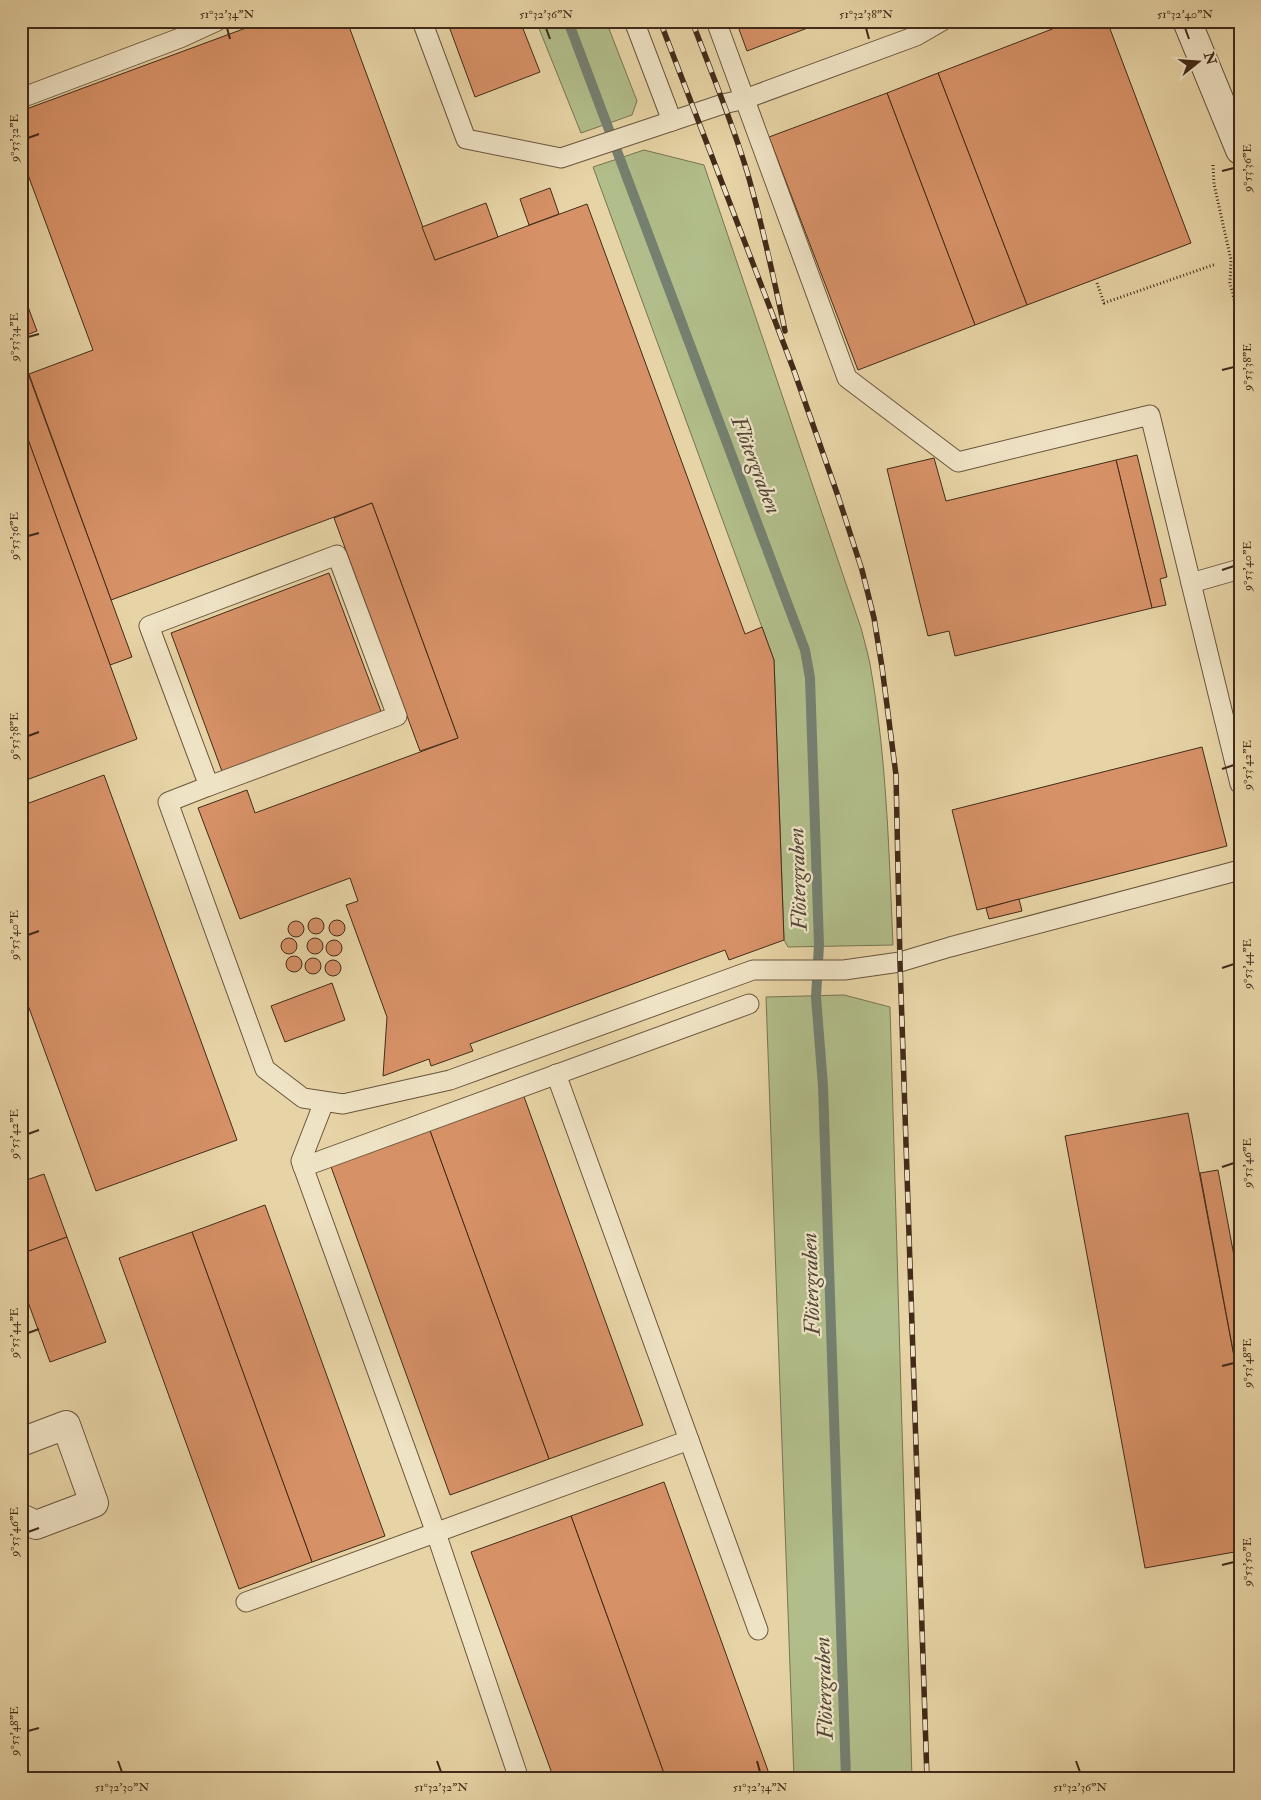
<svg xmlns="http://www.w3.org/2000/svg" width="1261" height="1800" font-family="'IM FELL Double Pica',serif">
<rect width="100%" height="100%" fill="#e7d4a6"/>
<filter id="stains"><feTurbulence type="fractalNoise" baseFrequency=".004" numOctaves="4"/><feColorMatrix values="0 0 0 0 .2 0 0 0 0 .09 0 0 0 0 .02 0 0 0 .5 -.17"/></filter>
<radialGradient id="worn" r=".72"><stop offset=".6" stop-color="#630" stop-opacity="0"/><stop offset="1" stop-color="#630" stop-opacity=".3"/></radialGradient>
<g fill="#b1bd8a" stroke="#797452">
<path d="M536,21h70l31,80 -5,14 -51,18z"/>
<path d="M644,150l60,15 157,463c4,16 9,32 11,48 15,89 17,179 21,269l-105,2 -4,-7 -10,-280 -181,-493z"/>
<path d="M844,995l46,12 22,772h-118l-28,-782z"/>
</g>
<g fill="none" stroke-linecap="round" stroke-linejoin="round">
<path stroke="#758070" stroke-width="10" d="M568,21l237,629 5,28 9,267 -3,52 7,89 23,693"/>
</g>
<g fill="#d79167" stroke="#412b19">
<path d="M265,21h82l88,239 152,-56 158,430 17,-7 12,33 10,280 -55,20 -4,-10 -255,94 3,7 -42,15 -2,-7 -46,17 4,-59 -41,-112 12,-4 -8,-23 -110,41 -42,-111 49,-18 8,23 203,-75 -86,-235 -261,97 -82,-226 64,-24 -72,-194v-45z"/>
<path d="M447,21h73l20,51 -65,25z"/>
<path d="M736,21h90l-79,30z"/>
<path d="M1073,21h34l84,222 -164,62 -89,-232z"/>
<path d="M938,73l89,232 -52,20 -88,-232z"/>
<path d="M887,93l88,232 -117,45 -89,-233z"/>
<path d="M550,188l9,26 -30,11 -9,-26z"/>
<path d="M486,203l12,34 -63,23 -13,-33z"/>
<path d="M21,288l16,43 -16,6z"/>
<path d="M21,354l111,303 -22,8 -89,-245z"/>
<path d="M21,420l116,319 -116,43z"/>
<path d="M1137,455l30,122 -7,2 6,26 -14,3 -36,-148z"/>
<path d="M934,458l12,43 170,-41 36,148 -197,48 -6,-25 -21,5 -41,-167z"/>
<path d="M372,503l86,235 -38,13 -86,-233z"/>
<path d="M329,573l53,141 -159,60 -52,-141z"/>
<path d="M1202,747l25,99 -250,64 -25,-100z"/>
<path d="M104,775l133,365 -141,51 -75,-205v-180z"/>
<path d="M1019,899l3,12 -33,8 -3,-11z"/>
<circle cx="316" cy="926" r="8"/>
<circle cx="337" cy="928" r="8"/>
<circle cx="296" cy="929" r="8"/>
<circle cx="315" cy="946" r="8"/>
<circle cx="289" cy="946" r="8"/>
<circle cx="334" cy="948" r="8"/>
<circle cx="294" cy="964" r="8"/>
<circle cx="313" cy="966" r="8"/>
<circle cx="333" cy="968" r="8"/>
<path d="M332,983l13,37 -60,22 -14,-36z"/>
<path d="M523,1094l120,331 -94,34 -120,-331z"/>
<path d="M1188,1113l52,275v163l-95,17 -80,-432z"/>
<path d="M429,1128l120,331 -99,36 -120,-331z"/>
<path d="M1218,1170l22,118v100l-40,-215z"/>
<path d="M44,1174l23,63 -46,17v-72z"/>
<path d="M265,1205l120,331 -73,26 -120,-330z"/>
<path d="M192,1232l120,330 -73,27 -120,-331z"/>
<path d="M67,1237l39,105 -56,20 -29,-79v-29z"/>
<path d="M664,1482l107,297h-105l-95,-263z"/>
<path d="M571,1516l95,263h-112l-83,-227z"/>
</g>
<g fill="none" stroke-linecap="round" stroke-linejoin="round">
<g stroke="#6a553c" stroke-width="21">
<g id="service">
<path d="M422,21l44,118 95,19 162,-54 22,-5 171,-63 26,-15"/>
<path d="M634,21l38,100"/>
<path d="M716,21l131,357 111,84 192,-47 90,369"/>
<path d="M21,98l159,-60 37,-17"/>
<path d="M337,555l60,161 -188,70 -60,-160z"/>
<path d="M1191,583l49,-14"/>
<path d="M209,786l-41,16 97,267 38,29 40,6 107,-24 303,-110h91l56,-8 50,-15 290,-77"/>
<path d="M556,1074l202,556"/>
<path d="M324,1102l-23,59 135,372 83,246"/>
<path d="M303,1167l446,-163"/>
<path d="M246,1602l443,-162"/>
</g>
</g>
<g stroke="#6a553c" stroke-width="30">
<g id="minor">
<path d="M1187,21l53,129"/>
<path d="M21,1442l45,-17 28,78 -58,22 -15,-7"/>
</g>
</g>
<g stroke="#412b19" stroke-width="3" stroke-dasharray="1 2.5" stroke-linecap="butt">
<path d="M1213,165l1,19 17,76 -1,23 10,40"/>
<path d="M1097,283l7,20 112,-39"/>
</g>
<use href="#service" stroke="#efe3c5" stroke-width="19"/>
<use href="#minor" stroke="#efe3c5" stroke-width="28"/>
<g stroke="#412b19" stroke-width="5.5">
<g id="rail">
<path d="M660,21l133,347 45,128 24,74 12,48 8,49 14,108 4,187 27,817"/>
<path d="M692,21c19,51 41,102 56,154 15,52 26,104 37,156"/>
</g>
</g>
<use href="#rail" stroke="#efe3c5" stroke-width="4" stroke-dasharray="11" stroke-linecap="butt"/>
</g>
<path fill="none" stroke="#412b19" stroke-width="2" d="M227,28l3,11M546,28l4,11M866,28l3,11M1185,28l4,11M28,138l11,-4M1222,171l12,-3M28,337l11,-3M1222,370l12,-3M28,536l11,-3M1222,570l12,-4M28,736l11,-4M1222,769l12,-4M28,935l11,-4M1222,968l12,-4M28,1134l11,-4M1222,1167l12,-4M28,1333l11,-4M1222,1366l12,-3M28,1532l11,-4M1222,1565l12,-3M28,1731l11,-3M118,1761l4,11M437,1761l4,11M757,1761l3,11M1076,1761l4,11"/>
<g text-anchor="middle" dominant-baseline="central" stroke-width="4.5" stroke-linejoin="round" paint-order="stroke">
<g font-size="22" font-style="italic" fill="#524736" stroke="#efe3c5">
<text transform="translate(756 465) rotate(69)">Flötergraben</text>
<text transform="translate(798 879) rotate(-92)">Flötergraben</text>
<text transform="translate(811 1284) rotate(-92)">Flötergraben</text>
<text transform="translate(824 1688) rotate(-92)">Flötergraben</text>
</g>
</g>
<rect width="1261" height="1800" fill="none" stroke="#e7d4a6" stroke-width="55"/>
<g transform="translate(1198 62) rotate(73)" stroke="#efe3c5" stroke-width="4" paint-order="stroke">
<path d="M0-4L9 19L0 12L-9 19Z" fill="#412b19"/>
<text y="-8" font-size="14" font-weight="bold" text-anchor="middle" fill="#412b19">N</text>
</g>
<rect x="28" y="28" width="1206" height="1744" fill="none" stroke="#412b19" stroke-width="2"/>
<g font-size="12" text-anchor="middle" fill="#412b19">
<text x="227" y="18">51°32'34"N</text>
<text x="546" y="18">51°32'36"N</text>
<text x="866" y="18">51°32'38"N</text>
<text x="1185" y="18">51°32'40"N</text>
<text transform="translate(14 138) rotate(-90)" y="4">9°53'32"E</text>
<text transform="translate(1247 168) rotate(-90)" y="4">9°53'36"E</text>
<text transform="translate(14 337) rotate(-90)" y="4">9°53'34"E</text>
<text transform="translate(1247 367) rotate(-90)" y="4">9°53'38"E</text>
<text transform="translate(14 536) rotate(-90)" y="4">9°53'36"E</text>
<text transform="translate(1247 566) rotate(-90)" y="4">9°53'40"E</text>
<text transform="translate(14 736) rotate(-90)" y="4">9°53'38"E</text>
<text transform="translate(1247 765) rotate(-90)" y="4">9°53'42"E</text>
<text transform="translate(14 935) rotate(-90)" y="4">9°53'40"E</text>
<text transform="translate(1247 964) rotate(-90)" y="4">9°53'44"E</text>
<text transform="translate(14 1134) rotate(-90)" y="4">9°53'42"E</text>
<text transform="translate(1247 1163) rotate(-90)" y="4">9°53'46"E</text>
<text transform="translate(14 1333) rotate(-90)" y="4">9°53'44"E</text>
<text transform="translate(1247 1363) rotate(-90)" y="4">9°53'48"E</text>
<text transform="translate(14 1532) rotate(-90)" y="4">9°53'46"E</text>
<text transform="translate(1247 1562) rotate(-90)" y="4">9°53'50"E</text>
<text transform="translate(14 1731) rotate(-90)" y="4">9°53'48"E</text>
<text x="122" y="1791">51°32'30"N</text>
<text x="441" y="1791">51°32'32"N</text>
<text x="760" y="1791">51°32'34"N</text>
<text x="1080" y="1791">51°32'36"N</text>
</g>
<rect width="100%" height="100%" filter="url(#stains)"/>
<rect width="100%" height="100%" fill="url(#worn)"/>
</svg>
